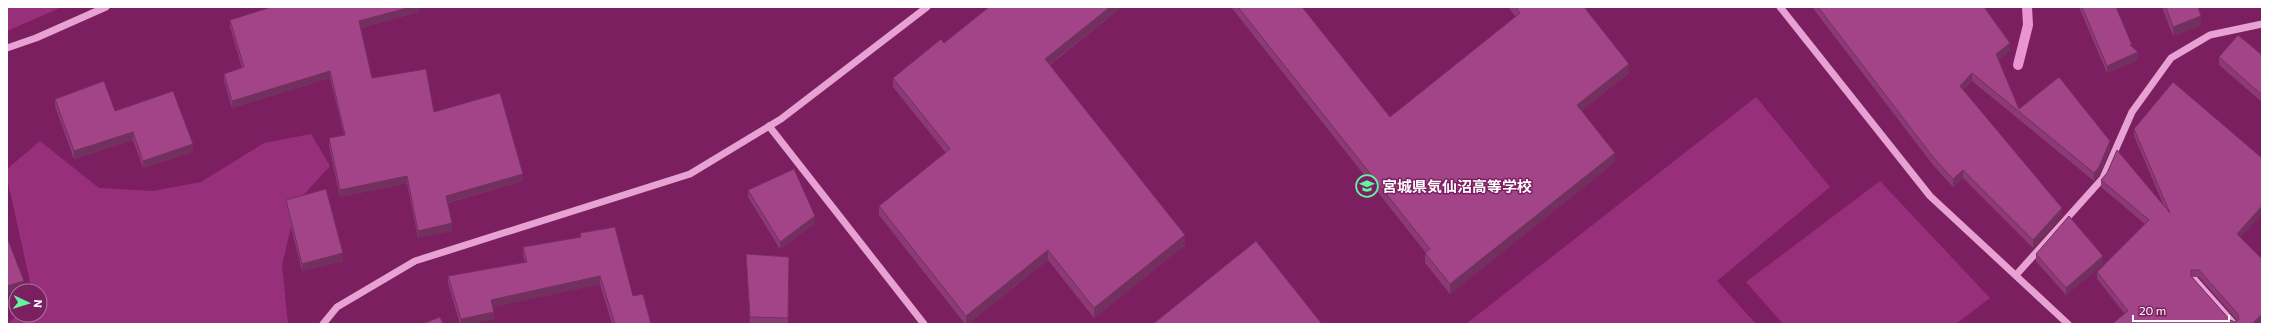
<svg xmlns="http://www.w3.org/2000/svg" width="2269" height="331" font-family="Commissioner,'Noto Sans JP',sans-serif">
<rect width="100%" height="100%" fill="#7c1f60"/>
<g fill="#982f7b">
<path d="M7,7h55l-55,24z"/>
<path d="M1756,97l74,90 -113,94 39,43h-290z"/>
<path d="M311,134l19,32 -33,36 -15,63 6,59h-281l11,-9h22v-24h-8l-25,-113v-9l33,-28 59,47 54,3 48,-9 63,-39z"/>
<path d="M1880,181l110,117 -34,26h-173l-37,-42z"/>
</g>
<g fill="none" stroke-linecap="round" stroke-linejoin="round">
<path stroke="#e895d2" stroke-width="10" d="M2018,65l10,-40 -1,-18"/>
<g stroke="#e7a2d3" stroke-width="7">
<path d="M1780,7l150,189 138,128"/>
<path d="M7,48l29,-10 70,-31"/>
<path d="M769,126l155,198"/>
<path d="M2016,275l87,-97 29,-66 39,-54 39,-23 52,-11"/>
<path d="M2195,280l39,44"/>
<path d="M323,324l14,-17 78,-46 275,-87 91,-55 146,-112"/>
</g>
</g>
<g fill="#8c3a75" fill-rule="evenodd">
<path d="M419,7v5l-59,16 12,50 62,34 89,69 -75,22 4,28 -34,7 -11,-55 -67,14 -11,-51v-8l15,-3 -14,-57 -98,30 -8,-27v-7l18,-6 -12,-41v-7z"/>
<path d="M1122,7l-72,58 135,180 -91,73 -46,-58 -80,64h-3l-86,-109v-9l67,-53 -53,-66v-9l51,-35z"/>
<path d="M1231,7h71l88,110 126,-100 -8,-10h76l45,66 -47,37 33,52 -165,132 -25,-31v-10h1z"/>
<path d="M1812,7h172l26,44 -12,9 21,49 91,40 -11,26 -5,6 -122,-100 -9,9 99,126 -29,32 -70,-70 -10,9 -20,-22z"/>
<path d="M2079,7h37l16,40 6,13 -31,13z"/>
<path d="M2162,7h36l3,18 -28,11z"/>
<path d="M2262,55v47l-43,-37v-8z"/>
<path d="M55,99l60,12 78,41 -50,16 -10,-28 -59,19 -19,-53z"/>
<path d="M2134,129l128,29v55l-22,25 19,86 -134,-10 -28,-35v-7l48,-48 -44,-37v-7l63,26 -30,-70zM2192,277h7l38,43 -2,2 -5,-2z"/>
<path d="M748,190l67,33 -35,26 -32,-52z"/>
<path d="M286,200l57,61 -41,10 -16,-64z"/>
<path d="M580,233l53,63 18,28h-39l-12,-40 -107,23 1,12 -23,5h-11l-12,-41v-7l77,-14 -2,-7v-8l57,-10z"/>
<path d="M746,254l43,3 -1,67h-38z"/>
<path d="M2036,254l67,10 -37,31 -30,-34z"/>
</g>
<g fill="#72305f">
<path d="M411,7h8v5l-60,16v-7z"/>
<path d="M1110,7h12l-77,61v-9z"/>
<path d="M2201,16v9l-28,11v-9z"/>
<path d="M2010,43v8l-14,11v-8z"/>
<path d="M2138,52v8l-31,13v-7z"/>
<path d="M1629,64v9l-52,41v-9z"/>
<path d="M330,71v7l-98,30v-7z"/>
<path d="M1972,73v8l-12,12v-7z"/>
<path d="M133,132v8l-59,19v-8z"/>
<path d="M2110,141v8l-11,26 -5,6v-8z"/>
<path d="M193,144v8l-50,16v-7z"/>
<path d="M1615,153v9l-165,132v-10z"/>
<path d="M1963,170v8l-10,9v-8z"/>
<path d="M523,174v7l-77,22v-7z"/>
<path d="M407,176v7l-67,14v-7z"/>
<path d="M2262,206v7l-25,28v-7z"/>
<path d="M2062,208v8l-29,32v-8z"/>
<path d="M815,216v7l-35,26v-7z"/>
<path d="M452,223v8l-34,7v-7z"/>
<path d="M1185,235v10l-91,73v-10z"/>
<path d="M1048,250v10l-80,64h-2v-8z"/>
<path d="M343,253v8l-41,10v-7z"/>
<path d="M2103,256v8l-37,31v-7z"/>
<path d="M600,276v8l-109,24v-8z"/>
<path d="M24,281v7l-17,6v-8z"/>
<path d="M494,312v7l-23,5h-10v-5z"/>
<path d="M2262,314v7l-3,3h-7z"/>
</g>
<g fill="#a34488" stroke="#72305f" fill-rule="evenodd">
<path d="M271,7h140l-52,14 13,57 54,-9 8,43 66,-19 23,81 -77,22 6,27 -34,8 -11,-55 -67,14 -11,-52 16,-3 -15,-64 -98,30 -8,-27 20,-7 -14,-47z"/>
<path d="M989,7h121l-65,52 140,176 -91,73 -46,-58 -82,66 -87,-110 71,-57 -57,-71 48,-39 3,4z"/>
<path d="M1238,7h64l88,110 130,-104 -4,-6h68l45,57 -52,41 38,48 -165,131 -25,-31 5,-4z"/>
<path d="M1818,7h166l26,36 -14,11 23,55 40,-32 51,64 -11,26 -5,6 -122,-100 -12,13 102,122 -29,32 -70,-70 -10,9 -20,-22z"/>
<path d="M2082,7h34l16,38h-2l8,7 -31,14z"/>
<path d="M2166,7h32l3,9 -28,11z"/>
<path d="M2238,35l24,20v40l-43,-38z"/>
<path d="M104,81l11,30 58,-20 20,53 -50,17 -10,-29 -59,19 -19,-52z"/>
<path d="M2173,82l89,76v48l-25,28 25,25v55l-10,10h-140l16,-13 -31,-39 52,-52 -48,-40 6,-7 10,-23 53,63 -36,-84zM2191,270h8l39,44 1,5 -4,3 -5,-2 -39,-44z"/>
<path d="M794,169l21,47 -35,26 -32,-52z"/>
<path d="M326,189l17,64 -41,11 -16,-64z"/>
<path d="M2069,216l34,40 -37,32 -30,-34z"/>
<path d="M615,227l18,69 10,-2 8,30h-36l-15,-48 -109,24 3,12 -33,7 -13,-43 79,-14 -4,-15 58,-10 -1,-4z"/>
<path d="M7,237l17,44 -17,5z"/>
<path d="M1256,241l66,83h-169z"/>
<path d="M746,254l43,3 -1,61 -38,-1z"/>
<path d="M440,317l3,7h-21z"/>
</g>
<defs>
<g id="school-ring" transform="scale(1.15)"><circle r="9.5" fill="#7c1f60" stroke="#62f4a3" stroke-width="1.5"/><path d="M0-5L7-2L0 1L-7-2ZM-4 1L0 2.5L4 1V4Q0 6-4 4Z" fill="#62f4a3"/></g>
</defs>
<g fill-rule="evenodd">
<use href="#school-ring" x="1367" y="186"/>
</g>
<g text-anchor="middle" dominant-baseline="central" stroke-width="3" stroke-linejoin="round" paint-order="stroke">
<g font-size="15" font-weight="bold" fill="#fff" stroke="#7c1f60" text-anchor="start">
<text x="1382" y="186">宮城県気仙沼高等学校</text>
</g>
</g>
<rect width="2269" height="331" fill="none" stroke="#ffffff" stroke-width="16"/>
<g transform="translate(28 303) rotate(94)"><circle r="19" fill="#7c1f60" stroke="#b079a0"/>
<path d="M0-3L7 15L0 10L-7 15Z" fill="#62f4a3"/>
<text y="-6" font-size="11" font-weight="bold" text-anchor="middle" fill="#ffffff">N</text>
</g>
<path d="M2133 315v6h96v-6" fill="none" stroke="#ffffff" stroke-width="2"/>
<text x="2139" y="315" font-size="12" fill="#ffffff" stroke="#7c1f60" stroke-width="3" paint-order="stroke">20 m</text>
</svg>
